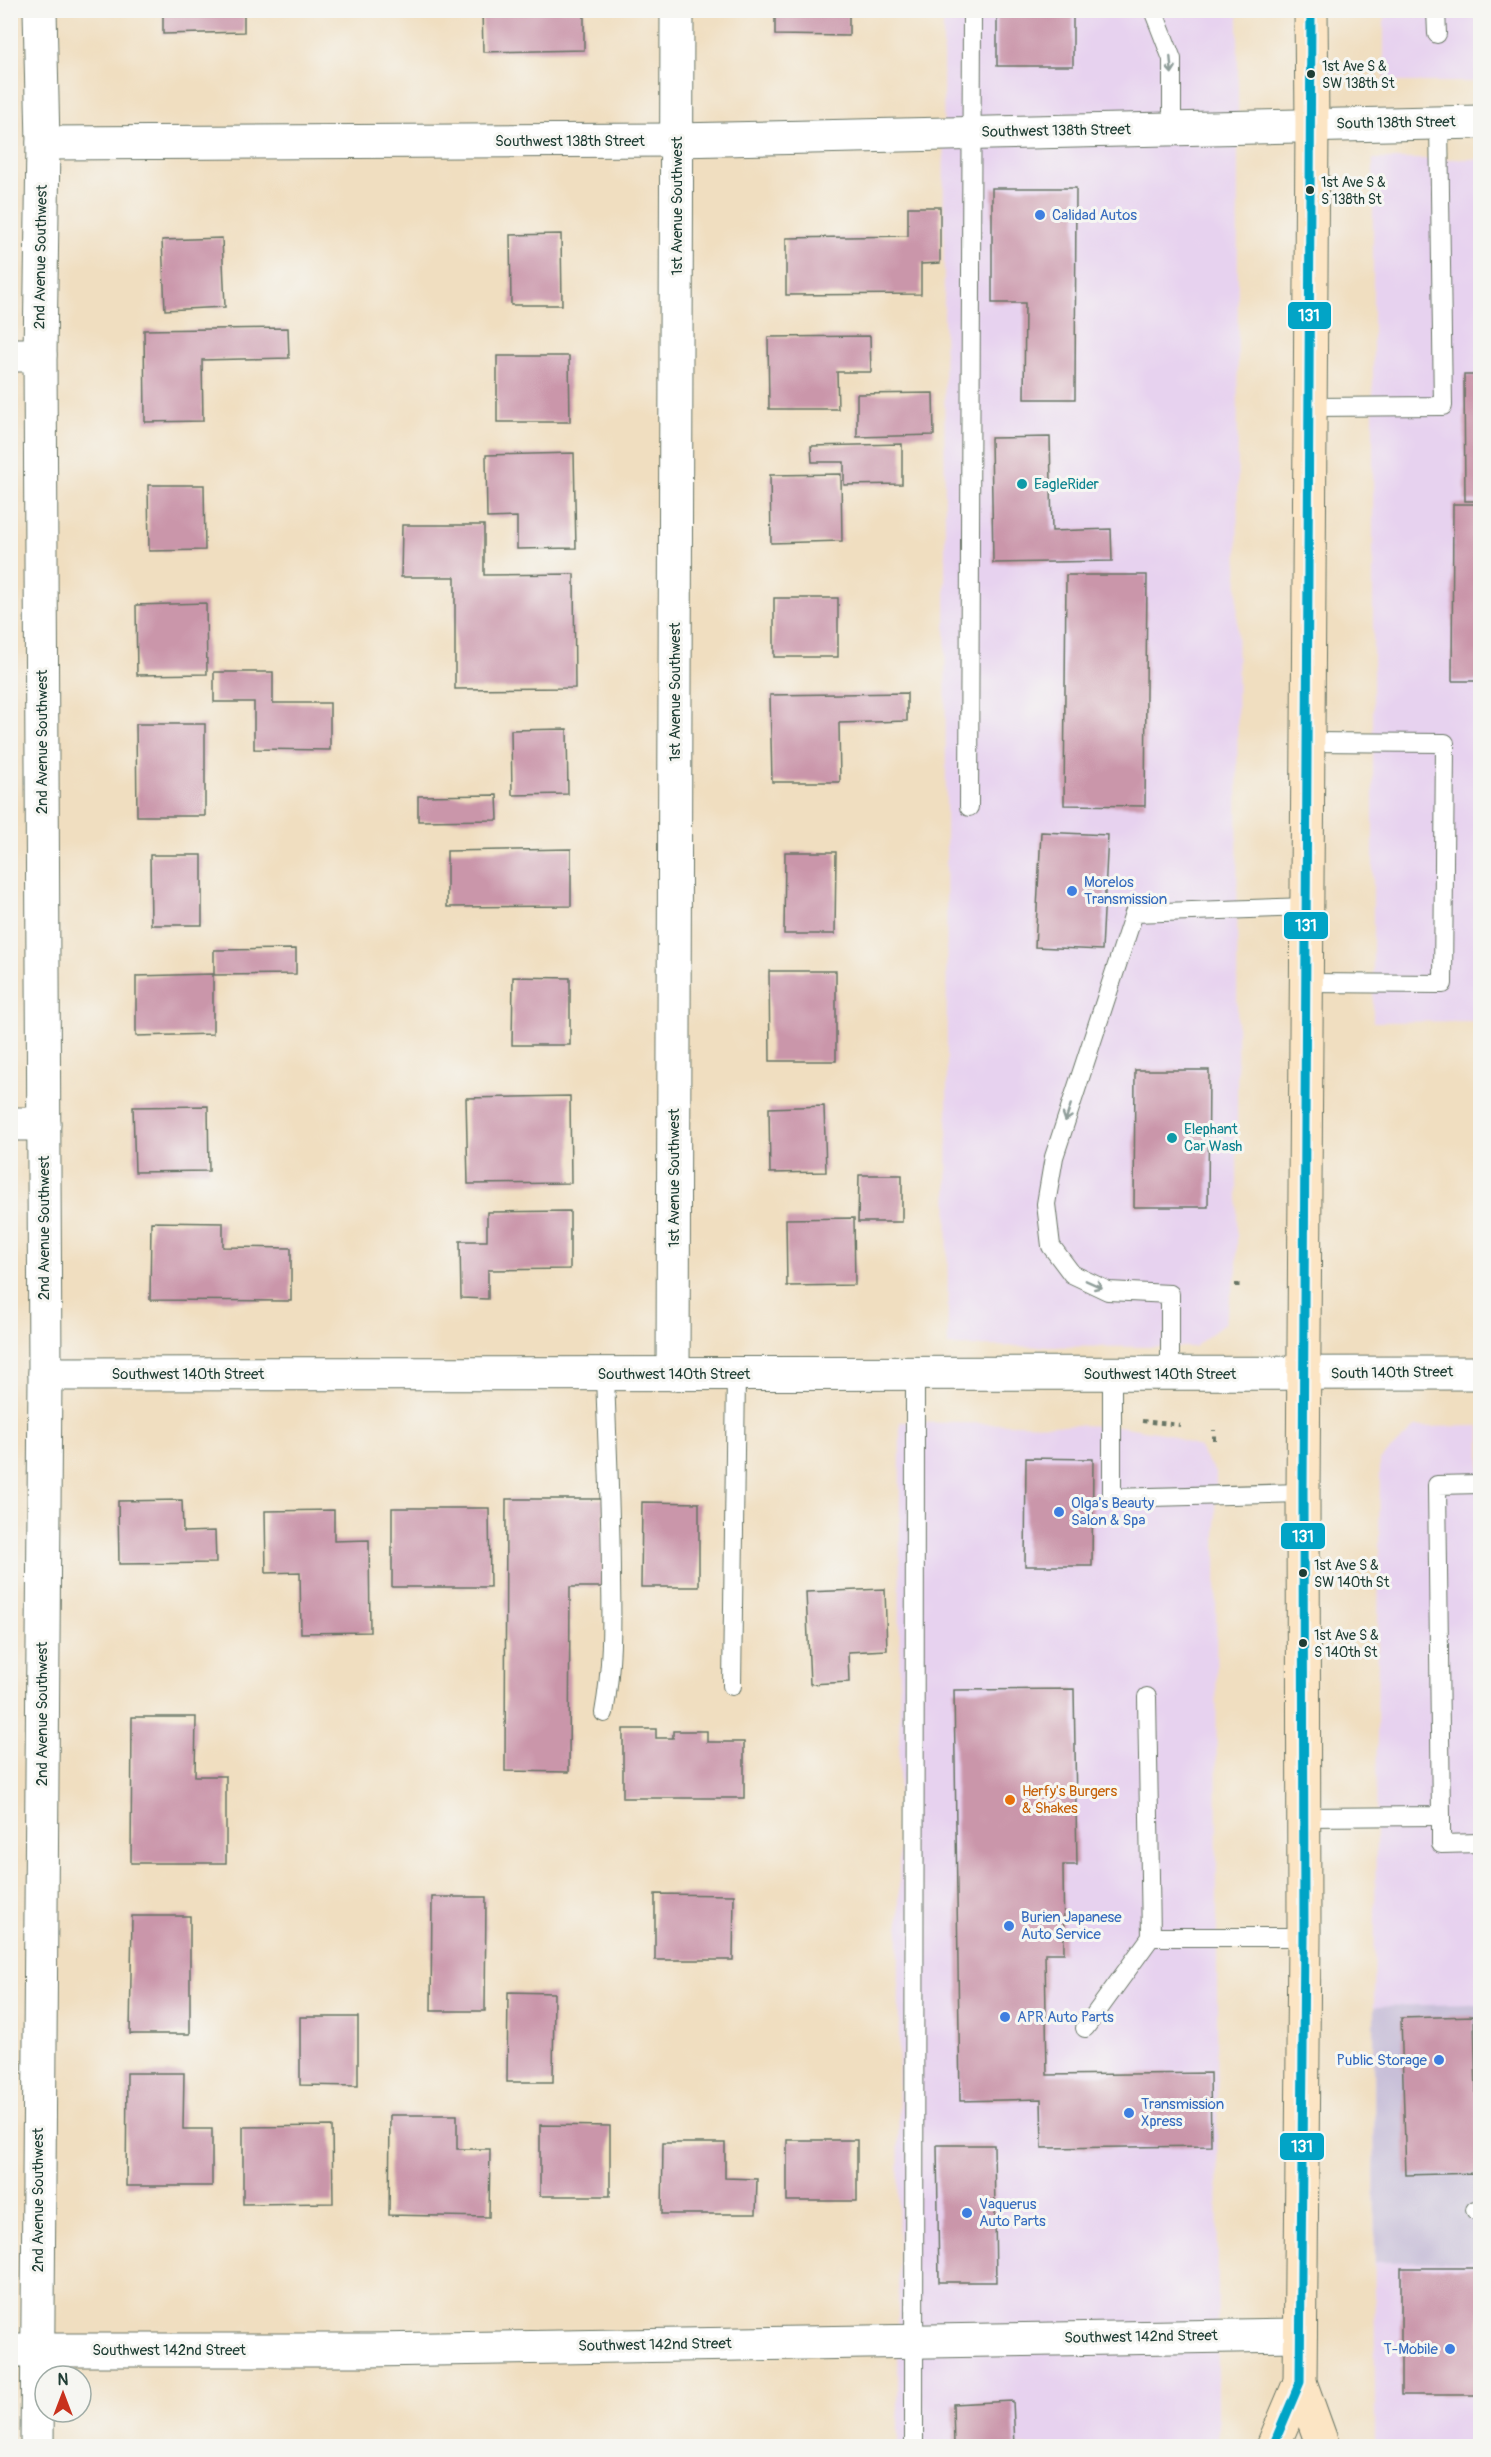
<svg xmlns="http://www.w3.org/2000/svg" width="1491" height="2457" font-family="Pangolin,sans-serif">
<rect width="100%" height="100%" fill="#f6f6f2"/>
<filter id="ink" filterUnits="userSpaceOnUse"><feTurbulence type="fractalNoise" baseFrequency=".0167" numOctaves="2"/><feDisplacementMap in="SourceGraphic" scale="12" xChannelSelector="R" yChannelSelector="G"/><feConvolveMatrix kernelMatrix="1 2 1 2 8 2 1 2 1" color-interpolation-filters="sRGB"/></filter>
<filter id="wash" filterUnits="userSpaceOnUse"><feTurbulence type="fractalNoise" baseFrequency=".008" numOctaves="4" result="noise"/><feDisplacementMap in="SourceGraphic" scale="24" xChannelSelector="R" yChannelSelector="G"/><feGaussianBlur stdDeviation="1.35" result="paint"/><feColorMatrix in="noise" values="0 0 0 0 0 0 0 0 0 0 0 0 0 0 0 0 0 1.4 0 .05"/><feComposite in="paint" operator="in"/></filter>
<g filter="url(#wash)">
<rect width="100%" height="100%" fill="#f0dec0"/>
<g fill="#e7d2ef">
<path d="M943,11h295l-1,1259 -13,54 -30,23 -246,-1z"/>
<rect x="1384" y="11" width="96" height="71"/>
<path d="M1373,159h107v862l-107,1z"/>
<path d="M900,1422l219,4 49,8 31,14 17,26 2,972h-320z"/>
<path d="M1480,1426v1020h-105l-1,-440 6,-546 35,-33z"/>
</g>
<path fill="#c8bfd8" d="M1480,2004v257l-105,1 -1,-256z"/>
<g id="blocks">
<g fill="#ca96aa">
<path d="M163,10h81v22l-81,2z"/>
<path d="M482,10h102v40l-101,2z"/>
<path d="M775,10h74v26l-74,-1z"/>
<rect x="997" y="10" width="76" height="56"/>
<path d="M992,188h84l-1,211h-51l1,-96h-33z"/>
<path d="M908,207h32v56l-19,1v30l-135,1v-57l122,-2z"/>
<path d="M561,234l1,71h-51l-1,-70z"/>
<path d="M222,238l3,69 -60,3 -3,-70z"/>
<path d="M288,328l1,30 -87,2 1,61 -58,1 -1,-92z"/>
<path d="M870,336l1,36h-34l1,37h-69l-1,-72z"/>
<path d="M497,356h72l1,66h-73z"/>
<path d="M1464,375h16v126h-15z"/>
<path d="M933,393l1,42 -77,2v-43z"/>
<path d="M1050,437l2,94 59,-2 1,32 -119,2 -2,-125z"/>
<path d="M902,444v40l-58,1v-23h-32l-1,-16z"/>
<path d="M574,453l2,95 -59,1v-32l-30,1 -1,-63z"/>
<path d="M841,474l1,67 -71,2 -1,-68z"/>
<path d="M148,485h56l1,65 -56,1z"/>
<path d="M1453,504h27v177h-28z"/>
<path d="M402,525h82v50l90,-1 1,114 -120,1v-112h-54z"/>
<path d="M1066,575h81l-2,231 -81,-1z"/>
<rect x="774" y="598" width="64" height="59"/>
<path d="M206,603l1,71 -70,1 -1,-70z"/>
<path d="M214,672h59v31h57v47l-76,-1v-47h-40z"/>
<path d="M907,693v28l-68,2 1,59h-68l-2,-87z"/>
<path d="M136,724h69v92h-68z"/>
<path d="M567,729l1,65 -56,1 -1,-65z"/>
<path d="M497,795l1,25 -80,1v-25z"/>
<path d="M1041,832l67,3 -6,115 -67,-3z"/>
<path d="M571,849v57l-124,1v-56z"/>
<path d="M785,852h51l-1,82h-51z"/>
<path d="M150,855h52v70h-51z"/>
<path d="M296,949v25l-82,1v-25z"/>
<path d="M769,971h67v90h-66z"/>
<path d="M213,974v60l-77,2v-60z"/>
<path d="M513,977l57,1v67h-58z"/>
<path d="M1135,1070h74l-1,137h-74z"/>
<path d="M570,1096l1,87 -103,1 -2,-86z"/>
<path d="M208,1106l1,65 -74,1 -2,-65z"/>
<path d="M824,1106l2,66 -56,1 -1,-65z"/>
<path d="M859,1175h43v47h-44z"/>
<path d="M570,1211v58l-82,1v29l-27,-1 -1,-57h27v-29z"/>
<path d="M854,1218l1,67 -68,1 -1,-67z"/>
<path d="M151,1222l72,1v24l68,1v53l-141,-1z"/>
<path d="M1026,1458l67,1 -1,107h-67z"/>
<path d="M506,1499h98l-1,88h-33l-1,185 -64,-1z"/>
<path d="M182,1500l1,32 32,-1 1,32 -97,1 -1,-63z"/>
<path d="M642,1502l57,1v84h-58z"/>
<path d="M392,1508h97l1,79h-98z"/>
<path d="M334,1510v31l35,-1 1,92 -69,1 -1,-61 -34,1 -1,-62z"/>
<path d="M885,1589l2,61 -39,2 1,30 -39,2 -4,-92z"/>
<path d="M1074,1689l3,176h-14l1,88h-19l2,122 163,-2 1,73 -169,2 -1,-49 -81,2 -6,-411z"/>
<path d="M132,1717h64l-1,59h31v87h-95z"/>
<path d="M623,1729h33v9h17v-7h34v11h37v56h-121z"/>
<path d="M655,1894l79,1 -1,65h-78z"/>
<path d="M432,1897h54l-1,114h-54z"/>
<path d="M132,1916h58v118h-60z"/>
<path d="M508,1992l46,1 -1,89h-46z"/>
<path d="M1474,2016l4,157 -72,2 -5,-157z"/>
<path d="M300,2017h58v69l-58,-1z"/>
<path d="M127,2073h57l-1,56h29v57h-86z"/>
<path d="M390,2115h67v34h33l-1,68 -100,-2z"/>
<path d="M540,2125l70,1v70h-70z"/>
<path d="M332,2126l1,77 -90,1v-77z"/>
<rect x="787" y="2140" width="70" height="61"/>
<path d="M663,2143h62v35l32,1 -1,35h-94z"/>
<path d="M937,2145h57l2,137h-57z"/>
<rect x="1401" y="2268" width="79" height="127"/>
<path d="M1013,2401l2,45h-61l-1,-42z"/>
</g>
</g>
</g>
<g filter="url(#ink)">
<use href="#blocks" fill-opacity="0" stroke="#687565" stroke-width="1.5"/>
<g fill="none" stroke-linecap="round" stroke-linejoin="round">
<g stroke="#687565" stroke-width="20">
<g id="lane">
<path d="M1153,10l19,49v69"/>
<path d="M1436,10l1,24"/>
<path d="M1311,407l132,-1 -4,-284"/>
<path d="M969,807l3,-797"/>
<path d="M1306,983l137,1 2,-241 -137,-1"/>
<path d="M1112,1374v124l191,-5"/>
<path d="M1170,1374v-80l-62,-3 -36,-17 -21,-28 -5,-42 8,-47 80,-244 173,-6"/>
<path d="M732,1686l4,-312"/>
<path d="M1147,1697l4,240"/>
<path d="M604,1713c8,-44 8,-88 7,-132 0,-69 -4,-138 -6,-207"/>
<path d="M1441,1816v28l39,-1"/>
<path d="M1303,1817l138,-1 -4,-331 43,-1"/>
<path d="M1085,2028l66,-91h153"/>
<path d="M1475,2210h5"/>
<path d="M914,2446l1,-1072"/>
</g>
</g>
<g stroke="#687565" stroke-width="35">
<g id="street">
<path d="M43,143l634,-3 803,-18"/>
<path d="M10,355h30"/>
<path d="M10,1124h34"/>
<path d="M45,1374l1435,-1"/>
<path d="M673,1374l4,-1364"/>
<path d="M10,2350h360l930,-15"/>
<path d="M37,2446l8,-1072 -5,-1019 3,-212 -3,-133"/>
</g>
</g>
<g stroke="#687565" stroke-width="35">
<g id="secondary">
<path d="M1311,10l1,114 -9,1369 1,444 -4,445 23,64"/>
<path d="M1273,2446l27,-64"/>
</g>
</g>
<g stroke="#687565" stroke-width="4" stroke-dasharray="4.5 4.5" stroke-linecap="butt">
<path d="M1235,1285h6"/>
<path d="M1142,1421l38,4"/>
<path d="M1214,1440v-10"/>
</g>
<use href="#lane" stroke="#fff" stroke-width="18"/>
<use href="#street" stroke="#fff" stroke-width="33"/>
<use href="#secondary" stroke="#fce5c4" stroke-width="33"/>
<g stroke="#f6f6f2" stroke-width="14">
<path id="bus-1" d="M1273,2446l27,-64 4,-445 -1,-444 8,-1483"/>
</g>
<use href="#bus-1" stroke="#02a4c6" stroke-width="9"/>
</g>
<defs><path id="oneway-shaft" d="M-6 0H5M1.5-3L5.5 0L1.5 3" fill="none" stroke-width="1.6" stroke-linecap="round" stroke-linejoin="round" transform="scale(1.5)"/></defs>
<g stroke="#8f9e9a">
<use href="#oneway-shaft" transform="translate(1171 65) rotate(85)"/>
<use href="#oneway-shaft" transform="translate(1068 1113) rotate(108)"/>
<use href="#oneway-shaft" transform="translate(1094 1284) rotate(24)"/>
</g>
</g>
<g fill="#1f3d34" stroke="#f6f6f2" stroke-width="2">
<circle cx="1311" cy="74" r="5"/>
<circle cx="1310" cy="190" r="5"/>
<circle cx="1303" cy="1573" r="5"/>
<circle cx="1303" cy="1643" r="5"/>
</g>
<g fill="#3f7fe0" stroke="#f6f6f2" stroke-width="2">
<circle cx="1040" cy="215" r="6"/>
<circle cx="1072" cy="891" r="6"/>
<circle cx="1059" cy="1512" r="6"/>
<circle cx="1009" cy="1926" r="6"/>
<circle cx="1005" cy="2017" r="6"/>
<circle cx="1439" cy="2060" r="6"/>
<circle cx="1129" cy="2113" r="6"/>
<circle cx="967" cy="2213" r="6"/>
<circle cx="1450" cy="2349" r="6"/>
</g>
<g fill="#0f9aa8" stroke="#f6f6f2" stroke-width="2">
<circle cx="1022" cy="484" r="6"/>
<circle cx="1172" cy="1138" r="6"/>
</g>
<circle fill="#e8710a" stroke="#f6f6f2" stroke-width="2" cx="1010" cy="1800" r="6"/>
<g text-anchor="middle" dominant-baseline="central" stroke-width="6" stroke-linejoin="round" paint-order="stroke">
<g font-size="14" fill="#1f3d34" stroke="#f6f6f2" text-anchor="start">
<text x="1322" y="66">1st Ave S &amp;<tspan x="1322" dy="17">SW 138th St</tspan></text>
<text x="1321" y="182">1st Ave S &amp;<tspan x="1321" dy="17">S 138th St</tspan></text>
<text x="1314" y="1565">1st Ave S &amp;<tspan x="1314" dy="17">SW 140th St</tspan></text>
<text x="1314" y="1635">1st Ave S &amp;<tspan x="1314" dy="17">S 140th St</tspan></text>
</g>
<g font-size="15" fill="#1f3d34" stroke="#f6f6f2">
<text transform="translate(1396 123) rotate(-1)">South 138th Street</text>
<text transform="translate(1056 131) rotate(-1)">Southwest 138th Street</text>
<text x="570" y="141">Southwest 138th Street</text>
<text transform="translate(677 206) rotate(-90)">1st Avenue Southwest</text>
<text transform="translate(41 257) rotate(-89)">2nd Avenue Southwest</text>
<text transform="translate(675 692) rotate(-90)">1st Avenue Southwest</text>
<text transform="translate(42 742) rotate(-90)">2nd Avenue Southwest</text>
<text transform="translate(674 1178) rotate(-90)">1st Avenue Southwest</text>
<text transform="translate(44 1228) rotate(-90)">2nd Avenue Southwest</text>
<text transform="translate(1392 1373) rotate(-1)">South 140th Street</text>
<text x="188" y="1374">Southwest 140th Street</text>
<text x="674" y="1374">Southwest 140th Street</text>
<text x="1160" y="1374">Southwest 140th Street</text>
<text transform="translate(42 1714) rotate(-90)">2nd Avenue Southwest</text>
<text transform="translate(38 2200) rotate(-90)">2nd Avenue Southwest</text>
<text transform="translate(1141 2337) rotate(-1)">Southwest 142nd Street</text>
<text transform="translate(655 2345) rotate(-1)">Southwest 142nd Street</text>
<text x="169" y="2350">Southwest 142nd Street</text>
</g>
<g font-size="15" fill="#366cbe" stroke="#f6f6f2" text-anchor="start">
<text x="1052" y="215">Calidad Autos</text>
<text x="1084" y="882">Morelos<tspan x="1084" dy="17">Transmission</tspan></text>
<text x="1071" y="1503">Olga's Beauty<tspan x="1071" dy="17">Salon &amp; Spa</tspan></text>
<text x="1021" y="1917">Burien Japanese<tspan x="1021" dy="17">Auto Service</tspan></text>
<text x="1017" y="2017">APR Auto Parts</text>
<text x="1427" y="2060" text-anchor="end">Public Storage</text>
<text x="1141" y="2104">Transmission<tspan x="1141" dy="17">Xpress</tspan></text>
<text x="979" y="2204">Vaquerus<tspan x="979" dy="17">Auto Parts</tspan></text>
<text x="1438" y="2349" text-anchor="end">T-Mobile</text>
</g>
<g font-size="15" fill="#0d838f" stroke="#f6f6f2" text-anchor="start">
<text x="1034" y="484">EagleRider</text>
<text x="1184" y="1129">Elephant<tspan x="1184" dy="17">Car Wash</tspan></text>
</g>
<g font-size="15" fill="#c56008" stroke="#f6f6f2" text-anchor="start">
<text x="1022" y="1791">Herfy's Burgers<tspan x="1022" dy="17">&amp; Shakes</tspan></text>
</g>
</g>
<g stroke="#f6f6f2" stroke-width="2">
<rect x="1287" y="301" width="45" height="29" rx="6" fill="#02a4c6"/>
<rect x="1283" y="911" width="46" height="29" rx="6" fill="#02a4c6"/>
<rect x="1280" y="1522" width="46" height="28" rx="6" fill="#02a4c6"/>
<rect x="1279" y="2132" width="46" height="29" rx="6" fill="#02a4c6"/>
</g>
<g font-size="16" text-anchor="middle" font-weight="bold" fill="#fff">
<text x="1309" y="321">131</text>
<text x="1306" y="931">131</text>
<text x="1303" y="1542">131</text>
<text x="1302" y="2152">131</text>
</g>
<rect width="1491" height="2457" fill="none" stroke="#f6f6f2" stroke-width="36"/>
<g transform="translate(63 2394)"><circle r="28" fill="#f6f6f2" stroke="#a0aca6" stroke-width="1.5"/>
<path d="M0-4.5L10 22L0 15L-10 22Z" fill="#c8321e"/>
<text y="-9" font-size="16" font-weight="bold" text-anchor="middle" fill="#1f3d34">N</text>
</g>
</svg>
